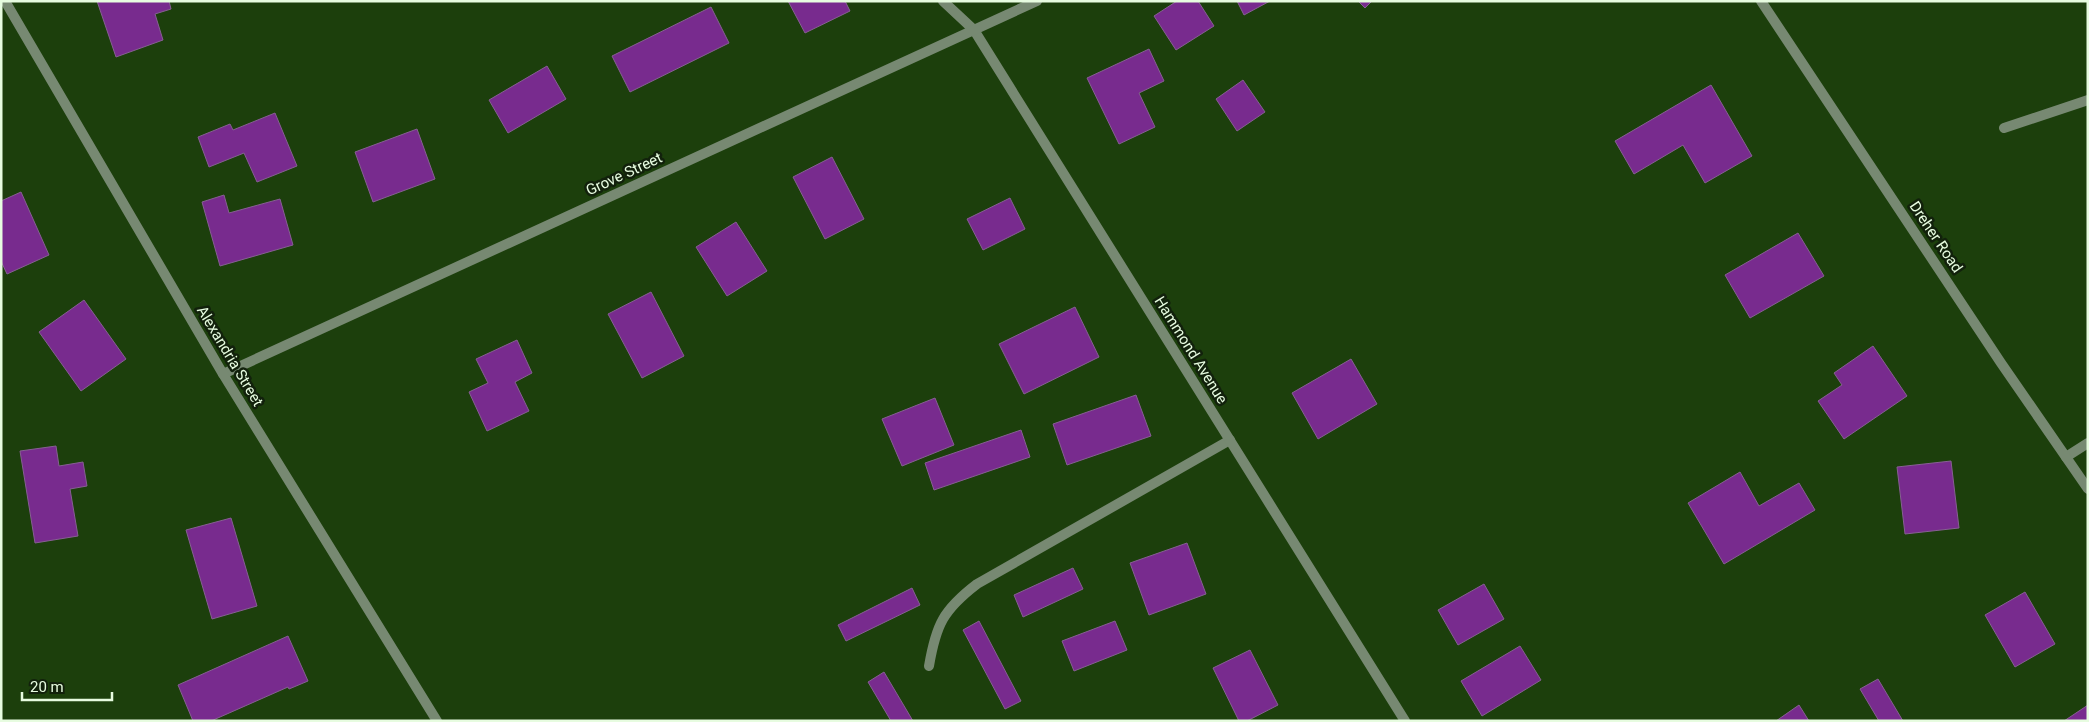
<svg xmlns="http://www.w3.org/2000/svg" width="2089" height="722" font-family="Roboto,sans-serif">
<rect width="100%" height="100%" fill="#1c3f0c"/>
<g fill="#782b8e" stroke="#866092">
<path d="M97,1h72l2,8 -16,5 8,26 -47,17z"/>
<path d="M788,1h57l5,10 -45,22z"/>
<path d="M1177,1h21l16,25 -38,24 -22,-34z"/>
<path d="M1237,1h33l-26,14z"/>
<path d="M1358,1h14l-7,7z"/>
<path d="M711,7l18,36 -99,49 -18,-36z"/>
<path d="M1149,49l15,32 -25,12 16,34 -36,17 -32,-66z"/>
<path d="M547,66l19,33 -58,34 -19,-33z"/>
<path d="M1243,80l22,32 -28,19 -21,-32z"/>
<path d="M1711,85l41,71 -47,27 -22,-38 -49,29 -19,-33z"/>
<path d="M275,113l22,53 -40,16 -13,-29 -35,14 -11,-30 32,-13 3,6z"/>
<path d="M417,129l18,50 -62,23 -18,-50z"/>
<path d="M832,157l32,62 -39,20 -32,-62z"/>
<path d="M21,192l28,63 -42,19 -6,-13v-60z"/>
<path d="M224,195l5,18 51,-14 13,46 -73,21 -18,-64z"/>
<path d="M1010,198l15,31 -42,21 -16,-31z"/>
<path d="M736,222l31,49 -40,25 -31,-49z"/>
<path d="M1798,233l26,43 -74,42 -25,-43z"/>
<path d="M651,292l33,64 -42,22 -34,-64z"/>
<path d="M84,300l42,59 -45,32 -42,-59z"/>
<path d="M1075,307l24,50 -75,37 -25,-50z"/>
<path d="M517,340l15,33 -17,9 14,29 -42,20 -18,-39 19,-9 -12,-24z"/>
<path d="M1873,346l34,50 -63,43 -26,-38 24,-16 -8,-12z"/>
<path d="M1351,359l26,45 -59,35 -26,-46z"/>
<path d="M1136,395l15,41 -84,29 -14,-41z"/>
<path d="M935,398l19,47 -52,21 -20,-47z"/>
<path d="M1021,430l9,27 -96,33 -9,-27z"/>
<path d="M56,446l3,20 24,-4 4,24 -17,3 8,47 -43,7 -15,-92z"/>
<path d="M1951,461l8,67 -54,6 -8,-67z"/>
<path d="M1740,472l19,34 40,-23 16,27 -91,54 -36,-61z"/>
<path d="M231,518l26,88 -45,13 -26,-89z"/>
<path d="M1187,543l19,51 -57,21 -19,-52z"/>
<path d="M1073,568l10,21 -60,28 -9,-22z"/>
<path d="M1484,584l20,35 -46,26 -20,-35z"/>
<path d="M912,588l8,17 -74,36 -8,-16z"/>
<path d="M2025,592l30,52 -40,23 -30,-52z"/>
<path d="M979,621l42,80 -16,8 -42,-79z"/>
<path d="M1115,621l12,29 -53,21 -12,-30z"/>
<path d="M288,636l20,45 -19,8 -1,-2 -77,34h-18l-15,-36z"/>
<path d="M1520,646l21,34 -59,36 -21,-35z"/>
<path d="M1250,650l28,55 -31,16h-8l-26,-53z"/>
<path d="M884,672l29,49h-22l-23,-39z"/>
<path d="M1878,679l25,42h-24l-19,-32z"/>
<path d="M1799,705l10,16h-33z"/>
<path d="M2088,705v16h-24z"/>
</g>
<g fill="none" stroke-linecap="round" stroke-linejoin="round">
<g stroke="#778972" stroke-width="10">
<path d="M2066,457l22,-14"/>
<path d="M929,666c7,-41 14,-56 48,-82l253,-144"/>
</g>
<g stroke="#778972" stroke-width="10">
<path d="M943,1l31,29 431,691"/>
<path d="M2004,128l84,-28"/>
<path d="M223,374l814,-373"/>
</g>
<g stroke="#778972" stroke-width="10">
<path d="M5,1l218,373 214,347"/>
<path d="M1761,1l240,362 87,126"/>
</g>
</g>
<g text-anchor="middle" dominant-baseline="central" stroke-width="5" stroke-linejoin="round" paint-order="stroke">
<g font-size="15" fill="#e7fce0" stroke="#12210c">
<text transform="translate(624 174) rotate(-25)">Grove Street</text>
<text transform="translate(1936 237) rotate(56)">Dreher Road</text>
<text transform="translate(1191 350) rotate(58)">Hammond Avenue</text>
<text transform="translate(230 356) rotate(59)">Alexandria Street</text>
</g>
</g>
<rect width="2089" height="722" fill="none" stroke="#e7fce0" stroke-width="5"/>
<path d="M22 692v8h90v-8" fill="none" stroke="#e7fce0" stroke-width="2.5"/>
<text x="30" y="692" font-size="15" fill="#e7fce0" stroke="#12210c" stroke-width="4" paint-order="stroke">20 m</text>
</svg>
